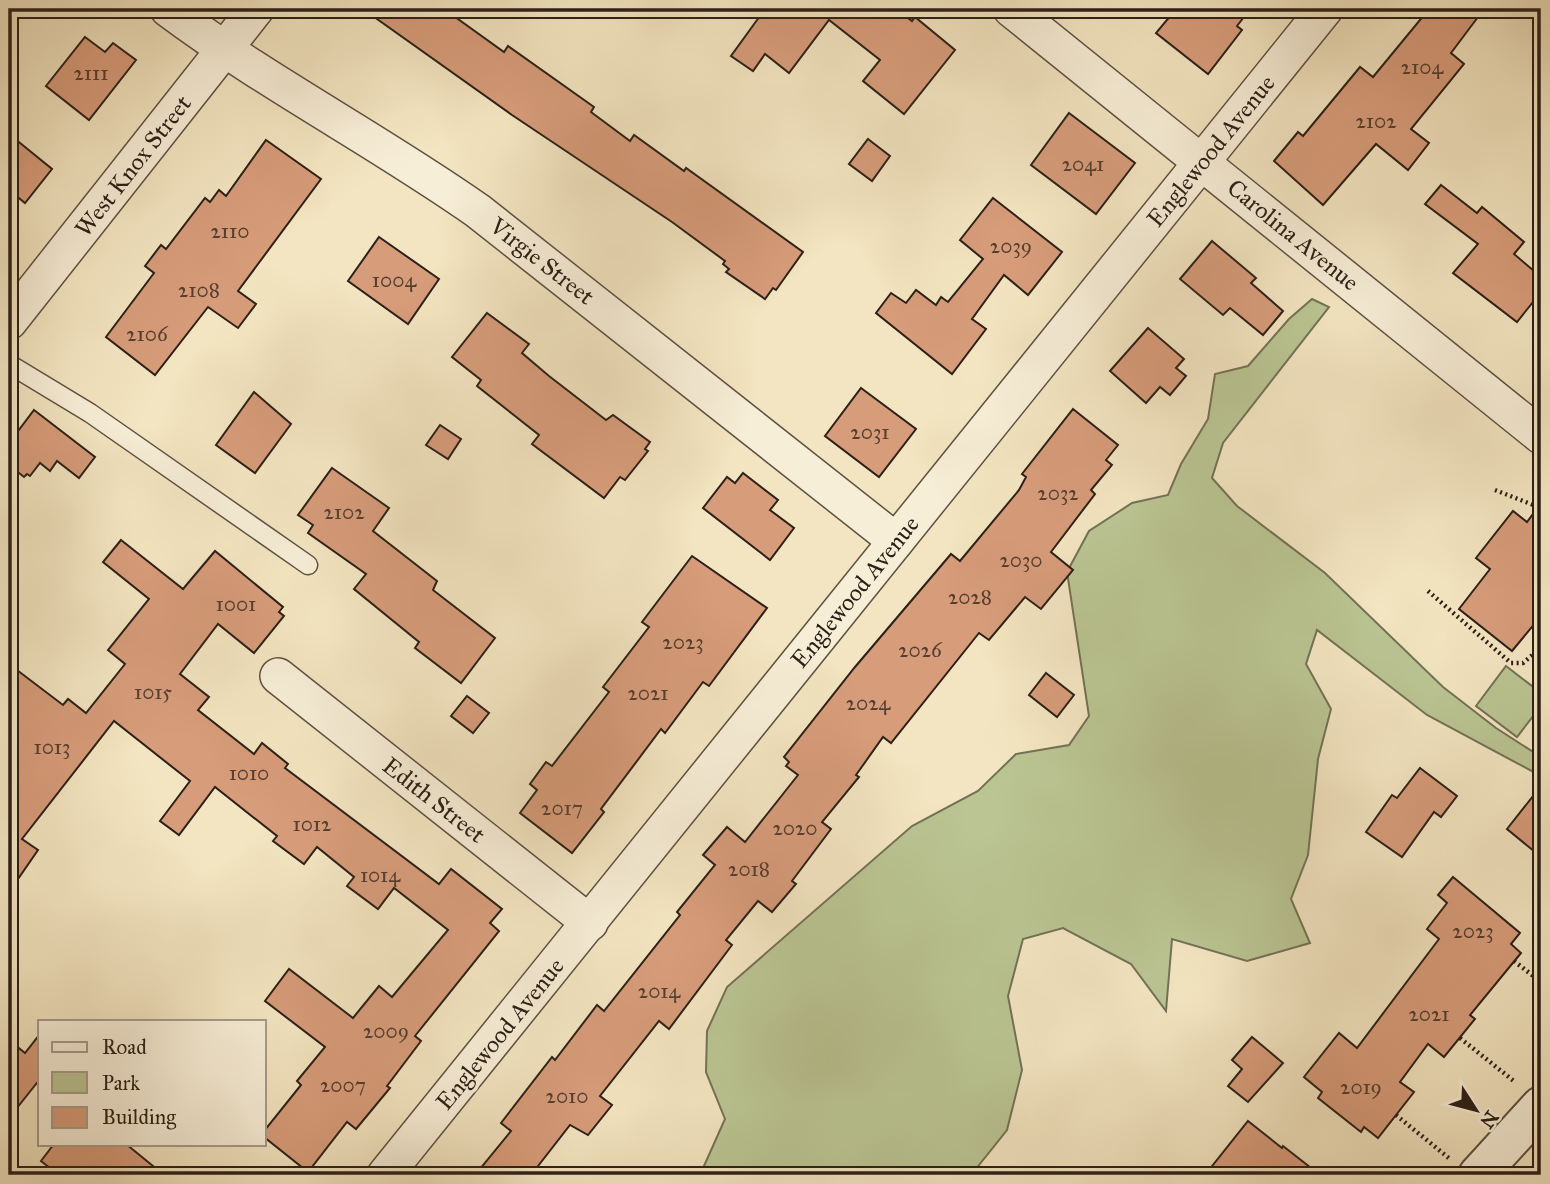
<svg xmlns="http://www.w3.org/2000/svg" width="1550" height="1184" font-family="'IM FELL Great Primer',serif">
<rect width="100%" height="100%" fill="#f3e5c1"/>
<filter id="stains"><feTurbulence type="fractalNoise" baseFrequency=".00286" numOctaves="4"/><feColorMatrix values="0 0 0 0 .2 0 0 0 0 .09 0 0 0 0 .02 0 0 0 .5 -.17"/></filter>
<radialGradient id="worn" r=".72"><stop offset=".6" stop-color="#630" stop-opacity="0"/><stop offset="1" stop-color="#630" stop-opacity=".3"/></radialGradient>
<g fill="#bac593" stroke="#737256" stroke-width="2">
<path d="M1312,299l17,8 -106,136 -11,35 25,28 88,67 118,114 53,41 45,29v19l-114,-61 -110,-85 -11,34 25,45 -13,50 -10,96 -17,44 19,44 -63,18 -75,-22 -6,72 -35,-47 -68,-36 -40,11 -15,57 14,74 -15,60 -36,45h-281l14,-9 21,-47 -19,-47 1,-41 20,-44 185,-161 66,-35 38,-37 53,-9 20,-29 -22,-144 22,-41 43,-28 36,-8 13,-31 27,-45 7,-45 33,-8 41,-47z"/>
<path d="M1506,666l35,27v13l-24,31 -41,-31z"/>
</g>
<g fill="#d79c7a" stroke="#2c2018" stroke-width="2">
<path d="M363,9h81l60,43 4,-6 86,61 -3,5 39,29 4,-6 50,36 2,-3 117,84 -27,38 -3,-2 -8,11 -39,-27 3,-3 -6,-5 2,-3 -53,-39 -160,-107z"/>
<path d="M765,9h131l16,12 3,-4 40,33 -51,64 -41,-33 17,-21 -51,-40 -40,53 -24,-19 -12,17 -22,-15z"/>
<path d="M1176,9h74l-13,17 5,4 -34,44 -52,-41z"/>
<path d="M1429,9h55l-33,44 13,11 -53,65 18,14 -21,27 -32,-26 -53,61 -49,-44 24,-29 5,4 57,-69 13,10z"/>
<path d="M85,37l20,15 8,-9 23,17 -47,60 -43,-34z"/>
<path d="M1069,113l66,50 -39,51 -65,-49z"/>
<path d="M9,134l43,35 -27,34 -16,-13z"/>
<path d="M868,139l22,17 -18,25 -23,-17z"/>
<path d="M266,140l55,39 -83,112 18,13 -18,24 -30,-21 -53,68 -49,-38 48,-64 -9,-7 16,-21 5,4 39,-51 5,4 9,-12 7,6z"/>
<path d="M1441,185l36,28 5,-6 42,35 -10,12 27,23v15l-24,30 -64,-49 25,-29 -53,-40z"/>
<path d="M993,198l69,54 -34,43 -24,-20 -32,44 14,10 -34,45 -76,-61 15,-20 15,10 10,-13 20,15 5,-8 7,5 35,-43 -23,-19z"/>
<path d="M379,237l60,42 -31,45 -60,-43z"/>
<path d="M1212,241l44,37 -5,5 32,28 -20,24 -33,-27 -7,7 -43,-36z"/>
<path d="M487,313l42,31 -7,9 27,23 57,44 7,-5 37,27 -5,7 3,2 -23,29 -5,-3 -16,21 -72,-54 7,-9 -62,-49 4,-6 -29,-23z"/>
<path d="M1148,328l36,31 -8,9 10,8 -16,19 -10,-8 -14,16 -36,-32z"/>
<path d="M861,388l55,41 -37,48 -54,-41z"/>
<path d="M254,392l37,32 -36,49 -39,-28z"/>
<path d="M1073,409l45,36 -12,15 6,5 -21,25 4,4 -44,58 22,18 -32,39 -16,-12 -36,43 -10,-7 -88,110 -8,-6 -27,38 3,2 -37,45 9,7 -39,52 4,3 -24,28 -14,-11 -32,39 6,5 -63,84 -10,-8 -59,75 12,9 -24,30 -18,-10 -39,50h-56l36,-44 -10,-8 51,-66 3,3 42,-55 7,6 76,-96 -3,-3 38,-47 -12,-10 24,-28 18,15 53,-67 -12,-9 3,-4 -5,-5 71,-90 96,-113 9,7 59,-71 7,-13 -4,-3z"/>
<path d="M34,410l61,47 -16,21 -22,-17 -7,10 -10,-8 -10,13 -3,-2 -3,3 -15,-12v-22z"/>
<path d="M440,425l21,14 -13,20 -22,-14z"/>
<path d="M332,468l57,40 -16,23 64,50 -4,9 62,48 -34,45 -46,-35 4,-6 -65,-53 12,-15 -58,-41 5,-8 -15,-10z"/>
<path d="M743,473l35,27 -8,10 24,18 -24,32 -67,-52 24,-31 8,6z"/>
<path d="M1541,503v113l-29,35 -53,-42 31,-40 -14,-11 37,-47 14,11z"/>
<path d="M121,540l62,49 32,-38 68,56 -4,5 5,4 -30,37 -36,-29 -38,50 29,23 -11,13 56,44 8,-11 26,21 -3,4 154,116 12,-15 51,40 -12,14 9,8 -84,105 6,5 -34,45 3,2 -34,41 -9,-7 -39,50 -44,-35v-6l37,-46 -4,-4 28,-34 -60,-46 24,-32 64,49 26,-32 13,11 56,-67 -54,-42 -16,21 -31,-23 7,-9 -37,-30 -13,17 -31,-23 4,-5 -62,-49 -36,48 -19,-14 30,-40 -76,-60 -92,118 16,11 -29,42v-228l54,41 5,-6 18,14 39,-49 -17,-14 41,-51 -46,-37z"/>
<path d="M692,556l75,52 -58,78 -6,-4 -38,51 -4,-4 -60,80 3,3 -32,41 -52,-40 17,-23 -7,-6 16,-22 6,4 57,-74 -6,-5 46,-60 -7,-5z"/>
<path d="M1046,673l28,22 -17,22 -28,-22z"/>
<path d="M467,696l22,17 -16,20 -22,-17z"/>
<path d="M1420,768l37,28 -16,21 -7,-5 -32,45 -36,-25 26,-37 5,3z"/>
<path d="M1541,786v71l-34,-28z"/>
<path d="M1453,877l67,56 -9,11 10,9 -51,62 5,4 -31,38 -16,-13 -28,38 14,10 -36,46 -14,-11 -3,5 -43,-34 4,-6 -18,-15 35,-44 18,15 82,-109 -12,-10 20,-26 -9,-8z"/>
<path d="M40,1034v45l-31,39v-78l16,13z"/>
<path d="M1252,1037l31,26 -35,39 -20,-16 14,-17 -10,-9z"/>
<path d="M1248,1121l34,27 1,-2 37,29h-115z"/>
<path d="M54,1144h72l38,31h-105l-18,-14z"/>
</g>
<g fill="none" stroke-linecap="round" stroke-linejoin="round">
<g stroke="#5e5142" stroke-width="21">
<path id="service" d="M9,364l81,49 218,152"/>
</g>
<g stroke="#5e5142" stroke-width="38">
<g id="minor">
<path d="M168,9c99,74 209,131 310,202l418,330"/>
<path d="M1011,9l530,427"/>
<path d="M9,322l247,-313"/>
<path d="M278,676l312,247"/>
<path d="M385,1175l940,-1166"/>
</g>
</g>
<g stroke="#5e5142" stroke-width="42">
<path id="tertiary" d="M1478,1175l63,-69"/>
</g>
<g stroke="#2c2018" stroke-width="4.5" stroke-dasharray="2 3.5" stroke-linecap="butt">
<path d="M1495,490l46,18"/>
<path d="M1428,591l83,72h12l18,-15"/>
<path d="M1514,961l27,21"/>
<path d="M1460,1038l55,44"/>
<path d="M1396,1115l54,44"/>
</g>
<use href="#service" stroke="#f7eed7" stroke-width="18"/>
<use href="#minor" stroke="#f7eed7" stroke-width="35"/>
<use href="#tertiary" stroke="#f7eed7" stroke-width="38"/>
</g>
<g text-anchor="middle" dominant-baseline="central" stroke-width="7" stroke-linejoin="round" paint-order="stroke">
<g font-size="21" fill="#573f30">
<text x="1422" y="67">2104</text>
<text x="91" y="73">2111</text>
<text x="1376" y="121">2102</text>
<text x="1083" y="164">2041</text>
<text x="230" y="231">2110</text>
<text x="1011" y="246">2039</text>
<text x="394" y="280">1004</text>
<text x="199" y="290">2108</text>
<text x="147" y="334">2106</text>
<text x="870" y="432">2031</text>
<text x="1058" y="493">2032</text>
<text x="344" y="512">2102</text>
<text x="1021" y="560">2030</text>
<text x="970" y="597">2028</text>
<text x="236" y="604">1001</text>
<text x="683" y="642">2023</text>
<text x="920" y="650">2026</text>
<text x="153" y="692">1015</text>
<text x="648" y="693">2021</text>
<text x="868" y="703">2024</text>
<text x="52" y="747">1013</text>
<text x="249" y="773">1010</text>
<text x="562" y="808">2017</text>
<text x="312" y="824">1012</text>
<text x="795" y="828">2020</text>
<text x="749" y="869">2018</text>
<text x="380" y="875">1014</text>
<text x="1473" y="931">2023</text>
<text x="659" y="991">2014</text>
<text x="1429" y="1014">2021</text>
<text x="386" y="1031">2009</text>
<text x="343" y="1085">2007</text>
<text x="1361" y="1087">2019</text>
<text x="567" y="1096">2010</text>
</g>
<g font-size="24" fill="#2c2018" stroke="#f7eed7">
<text transform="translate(1211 151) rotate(-51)">Englewood Avenue</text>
<text transform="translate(133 166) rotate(-52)">West Knox Street</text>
<text transform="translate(1293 235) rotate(39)">Carolina Avenue</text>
<text transform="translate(542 261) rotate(38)">Virgie Street</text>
<text transform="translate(855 592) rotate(-51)">Englewood Avenue</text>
<text transform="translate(434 800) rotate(38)">Edith Street</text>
<text transform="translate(500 1034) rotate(-51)">Englewood Avenue</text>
</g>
</g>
<rect width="1550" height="1184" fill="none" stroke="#f3e5c1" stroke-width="35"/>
<rect x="10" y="10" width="1529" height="1163" fill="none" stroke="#2c2018" stroke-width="3.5"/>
<rect x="18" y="18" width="1515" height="1149" fill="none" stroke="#2c2018" stroke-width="2"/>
<rect x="38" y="1020" width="228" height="126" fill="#f7eed7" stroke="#a69c8b" stroke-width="2"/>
<rect x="52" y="1042" width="35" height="10" fill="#f7eed7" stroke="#a69c8b" stroke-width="2"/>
<text x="102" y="1054" font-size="21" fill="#2c2018">Road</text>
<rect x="52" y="1072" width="35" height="21" fill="#bac593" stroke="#a69c8b" stroke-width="2"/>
<text x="102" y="1090" font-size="21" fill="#2c2018">Park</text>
<rect x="52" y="1107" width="35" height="21" fill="#d79c7a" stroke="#a69c8b" stroke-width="2"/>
<text x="102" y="1124" font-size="21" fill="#2c2018">Building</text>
<g transform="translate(1476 1110) rotate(126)" stroke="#f7eed7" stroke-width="5" paint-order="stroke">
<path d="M0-5L12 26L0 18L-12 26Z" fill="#2c2018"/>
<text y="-10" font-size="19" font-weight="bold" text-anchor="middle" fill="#2c2018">N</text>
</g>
<rect width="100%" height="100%" filter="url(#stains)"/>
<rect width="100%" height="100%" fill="url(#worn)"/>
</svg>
